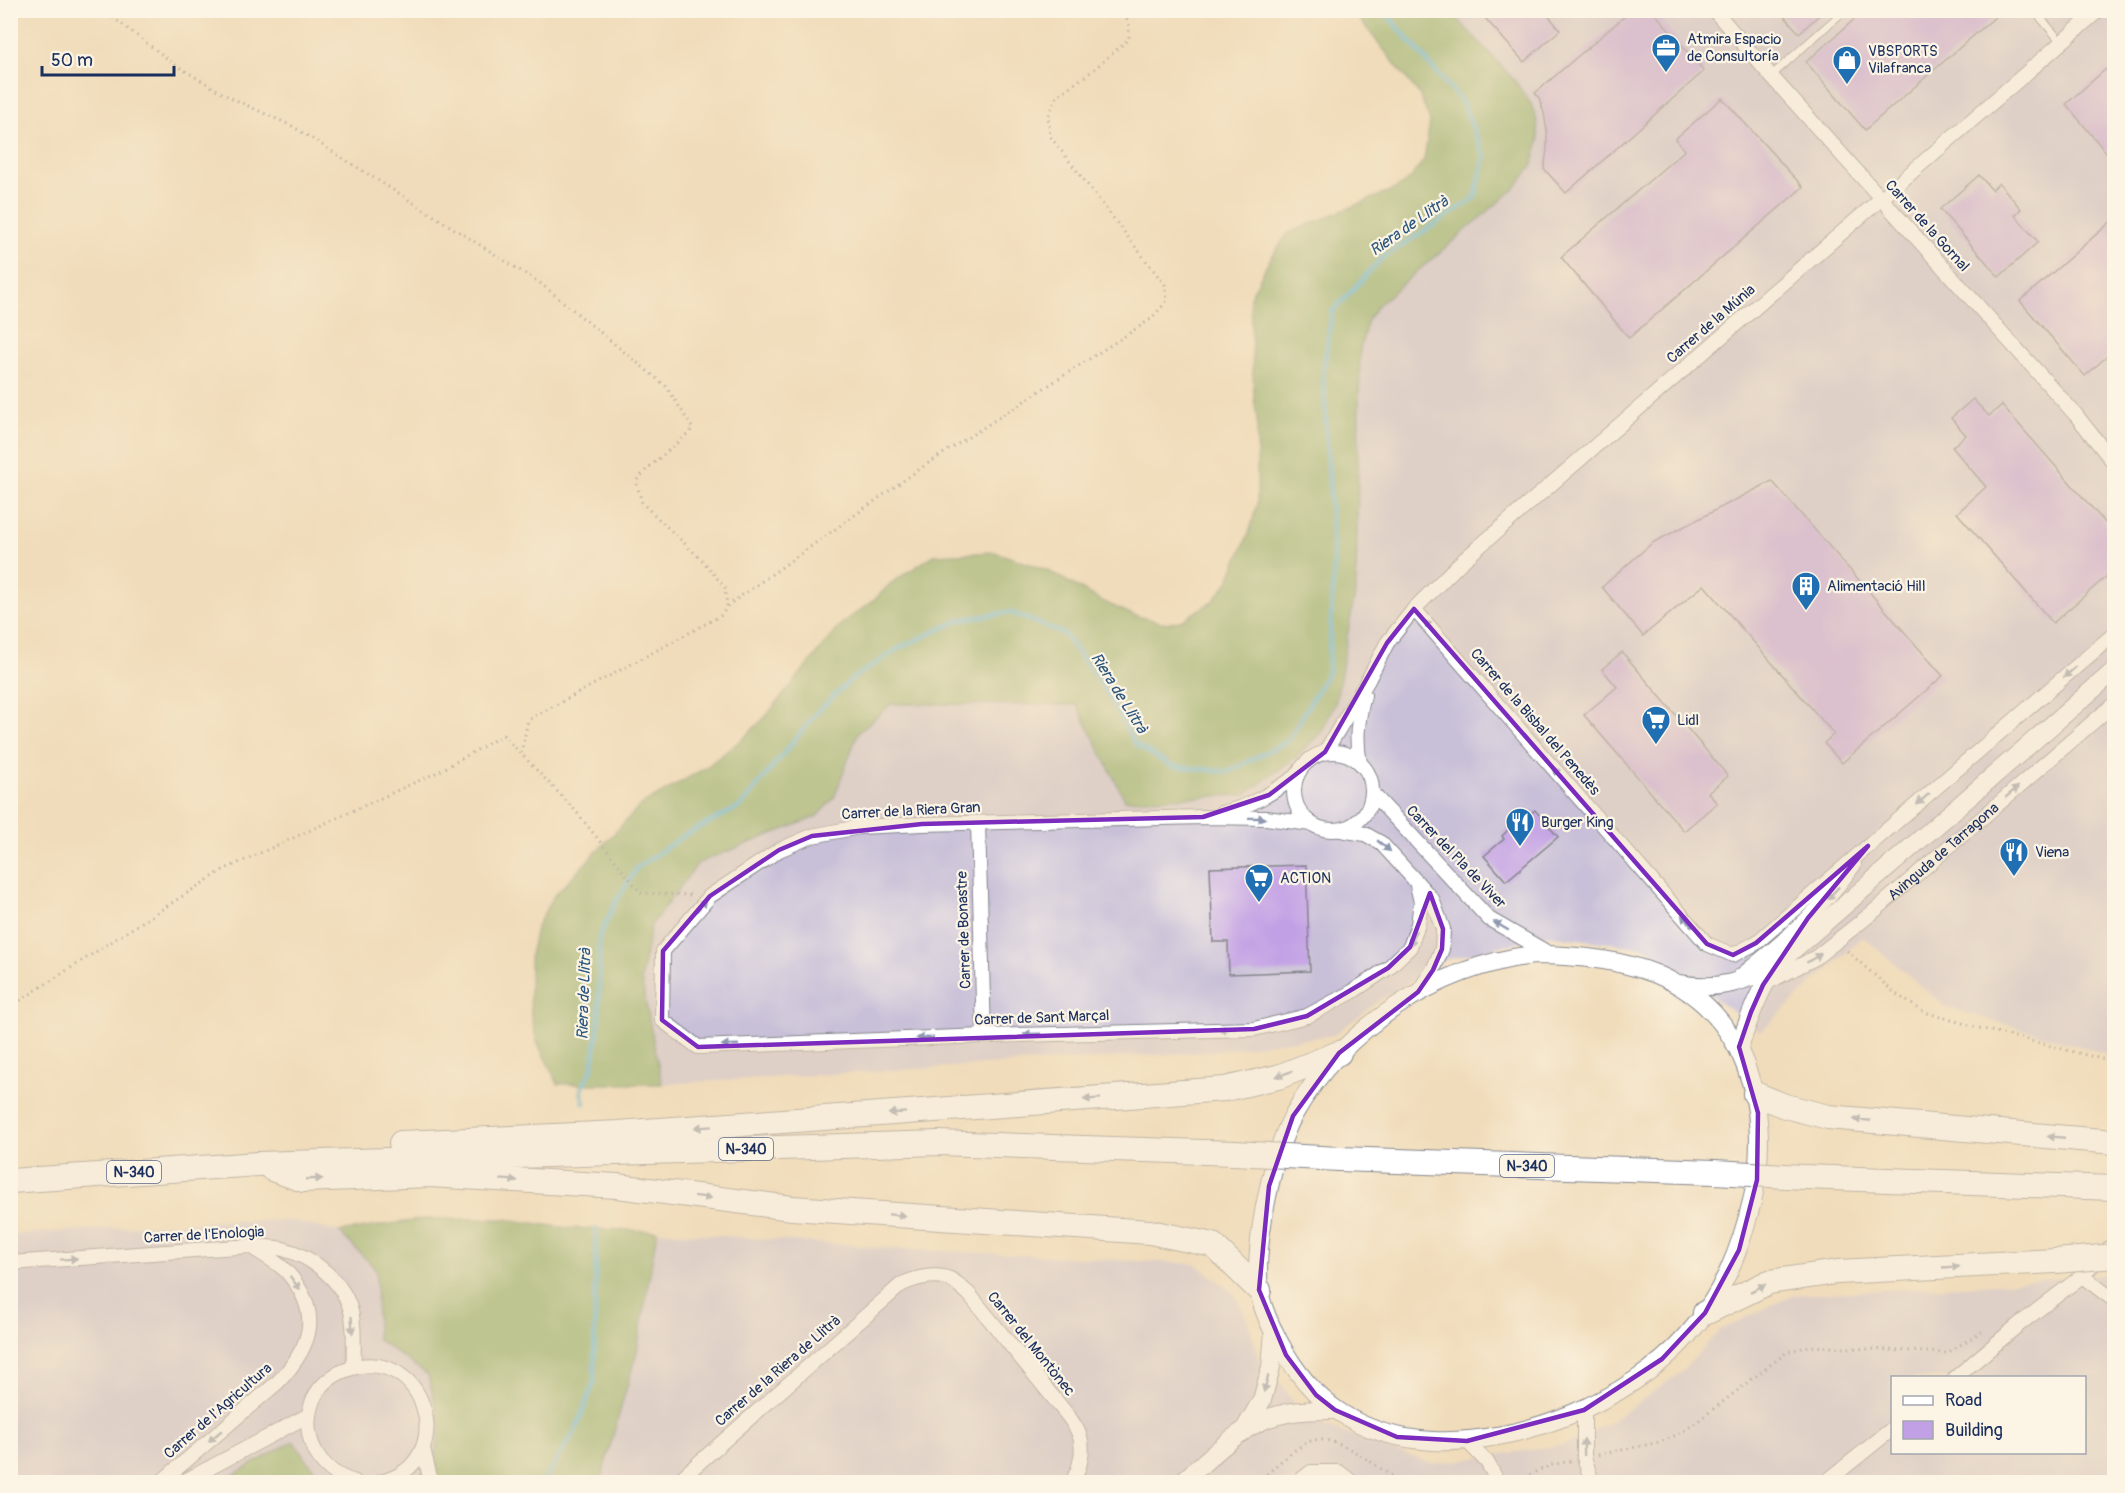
<svg xmlns="http://www.w3.org/2000/svg" width="2125" height="1493" font-family="Pangolin,sans-serif">
<rect width="100%" height="100%" fill="#fcf5e5"/>
<filter id="ink" filterUnits="userSpaceOnUse"><feTurbulence type="fractalNoise" baseFrequency=".0167" numOctaves="2"/><feDisplacementMap in="SourceGraphic" scale="12" xChannelSelector="R" yChannelSelector="G"/><feConvolveMatrix kernelMatrix="1 2 1 2 8 2 1 2 1" color-interpolation-filters="sRGB"/></filter>
<filter id="wash" filterUnits="userSpaceOnUse"><feTurbulence type="fractalNoise" baseFrequency=".008" numOctaves="4" result="noise"/><feDisplacementMap in="SourceGraphic" scale="24" xChannelSelector="R" yChannelSelector="G"/><feGaussianBlur stdDeviation="1.35" result="paint"/><feColorMatrix in="noise" values="0 0 0 0 0 0 0 0 0 0 0 0 0 0 0 0 0 1.4 0 .05"/><feComposite in="paint" operator="in"/></filter>
<g filter="url(#wash)">
<rect width="100%" height="100%" fill="#f0dcba"/>
<g fill="#c8bfd8" fill-rule="evenodd">
<path d="M1450,11h664v1045l-168,-49 -83,-70 -103,95 -114,-84 -99,-13 -102,25 -65,40 -46,35 -127,17 -544,32 -22,-105 10,-54 47,-62 118,-46 18,-19 24,-65 33,-29 187,1 47,95 235,-451 8,-30 163,-215 -16,-23z"/>
<path d="M220,1221h72l47,11 37,37 1,70 51,36 12,50 -6,38 -22,19h-89l-30,-41 -72,41h-210v-247z"/>
<path d="M657,1231l228,17 311,16 39,30 12,26 15,46 21,21 22,32 128,45 130,-19 44,-21 73,-51 40,-43 73,-35 189,-10 132,-11v208h-1514l37,-131zM1892,1378h192v74h-192z"/>
</g>
<g fill="#81a95f" stroke="#4e6c5e" stroke-width="1.5">
<path d="M1353,11h97l65,70 16,23 6,17 2,19 -7,27 -19,23 -134,114 -11,15 -8,30 -4,238 -20,114 -14,30 -27,27 -51,37 -119,5 -48,-95 -186,-1 -33,29 -24,65 -18,19 -118,46 -47,62 -10,54 21,105h-104l-21,-42 -6,-26 -1,-14v-47l6,-27 17,-31 88,-92 64,-37 40,-31 22,-22 73,-90 35,-26 16,-16 43,-28 61,-3 52,18 55,31 31,14 27,7 11,1 12,-3 30,-19 15,-19 22,-52 7,-26v-86l-3,-20 -4,-101 19,-36 19,-28 107,-44 15,-10 14,-19 6,-39 -11,-27z"/>
<path d="M424,1219h80l64,9 89,3 -20,120 -37,131h-188l22,-19 6,-38 -12,-50 -51,-36 -1,-70 -37,-37z"/>
<path d="M293,1441l30,41h-102z"/>
</g>
<g fill="none" stroke-linecap="round" stroke-linejoin="round">
<g stroke="#51b1d0" stroke-width="5">
<path d="M584,1103l-3,-13 11,-21 7,-46v-86l17,-36 21,-33 46,-32 58,-30 77,-95 35,-33 48,-31 59,-27 50,-8 54,22 38,51 34,60 36,21 56,6 60,-31 40,-69 6,-106 -11,-194 9,-60 49,-53 94,-61 10,-41 -23,-55 -79,-92"/>
<path d="M543,1482l33,-53 18,-47 2,-153"/>
</g>
</g>
<g id="blocks">
<g fill="#c2a0e5">
<path d="M1478,10h66l16,20 -36,32z"/>
<path d="M1632,10h20l52,61 -138,122 -22,-24 3,-19v-18l-3,-19 -5,-15 -4,-5z"/>
<path d="M1779,10h46l-26,23z"/>
<path d="M1865,10h138l-138,120 -59,-68z"/>
<path d="M2106,69l8,10v83l-48,-58z"/>
<path d="M1722,98l81,89 -174,151 -68,-81 124,-107 -10,-11z"/>
<path d="M1979,175l13,15 7,-7 22,26 -6,6 23,27 -39,35 -59,-68z"/>
<path d="M2114,219v131l-29,26 -65,-75z"/>
<path d="M1973,399l16,17 13,-11 112,128v37l-61,53 -96,-110 29,-26 -34,-40 14,-12 -15,-17z"/>
<path d="M1772,481l171,195 -101,87 -18,-20 10,-9 -130,-149 -61,51 -41,-49 50,-44z"/>
<path d="M1622,652l106,124 -20,17 9,10 -33,28 -100,-116 33,-28 -15,-18z"/>
<path d="M1527,810l3,4 5,-4 23,27 -52,44 -22,-25 20,-17 -2,-3 7,-7 -2,-2z"/>
<path d="M1306,865l4,106 -81,3 -1,-32h-15l-3,-74z"/>
</g>
</g>
</g>
<g filter="url(#ink)">
<use href="#blocks" fill-opacity="0" stroke="#86868c" stroke-width="1.5"/>
<g fill="none" stroke-linecap="round" stroke-linejoin="round">
<g stroke="#86868c" stroke-width="9">
<g id="service">
<path d="M2034,10l28,33"/>
<path d="M1771,76l74,-66"/>
</g>
</g>
<g stroke="#86868c" stroke-width="16">
<g id="minor">
<path d="M1714,10l57,66 305,339 38,48"/>
<path d="M1414,609l293,335 26,11 23,-12 358,-309"/>
<path d="M1325,752l42,-70 20,-39 27,-34 45,-45 640,-554"/>
<circle cx="1333" cy="791" r="39"/>
<path d="M1360,763c-5,-25 -2,-43 4,-68"/>
<path d="M1372,793l117,126 61,35"/>
<path d="M1221,813c29,-6 52,-21 76,-37"/>
<path d="M978,823l6,213"/>
<path d="M1311,824l-45,-6 -63,-1 -281,7 -63,3 -47,9 -33,14 -69,46 -47,55 -1,69 36,27 286,-11 270,-7 53,-13 45,-24 36,-24 22,-21 8,-23 3,-22 -5,-21"/>
<path d="M1341,830l24,4 16,9 51,56 11,30 -1,20 -9,21 -15,22"/>
<path d="M1739,977c42,-34 84,-68 115,-112"/>
<path id="s1" d="M1764,984l51,-26 57,-45 242,-209"/>
<path d="M10,1263l241,-17c10,1 22,1 32,3 31,8 63,34 69,67 3,16 1,34 2,51"/>
<path d="M2082,1276l32,24"/>
<path d="M1955,1378l62,-52 65,-50 32,-33"/>
<path d="M1584,1410v47l8,25"/>
<path d="M1467,1441l20,21 11,20"/>
<path d="M423,1448l8,34"/>
<path d="M161,1482l117,-100c34,-36 45,-69 9,-110 -9,-10 -24,-17 -34,-24"/>
<path d="M183,1482l126,-67"/>
<path d="M355,1482c-36,-10 -56,-45 -42,-82 6,-14 19,-25 33,-30 78,-30 117,93 34,112"/>
<path d="M677,1482l225,-198c14,-6 33,-11 48,-5 6,3 13,10 19,15l100,123c3,5 8,11 10,17 6,15 1,35 -7,48"/>
<path d="M1298,1482l13,-10h28l13,10"/>
<path d="M1826,1482l66,-53"/>
</g>
</g>
<g stroke="#86868c" stroke-width="20">
<g id="tertiary">
<path d="M1533,955c41,0 85,4 123,19 91,38 116,134 97,223 -12,52 -31,100 -67,140 -57,64 -167,108 -253,104 -72,-4 -122,-37 -155,-101 -8,-15 -17,-34 -19,-51 -5,-45 13,-135 35,-175 49,-86 142,-147 239,-159z"/>
<path d="M1680,984c37,7 66,-2 98,-21l336,-292"/>
<path d="M1739,1047c10,-28 19,-55 36,-80"/>
<path d="M1243,1432l19,-32 9,-33 3,-35"/>
<path d="M1182,1482c26,-22 60,-58 93,-66 20,-6 40,-6 60,-6"/>
</g>
</g>
<g stroke="#86868c" stroke-width="26">
<g id="trunk">
<path d="M1755,1094l30,12 43,11 286,25"/>
<path d="M401,1143l217,-10 607,-44 53,-12 61,-24"/>
<path d="M1339,1159l376,13"/>
<path d="M272,1169l31,11 127,-5 187,11 175,22 358,24 63,13 46,45"/>
<path d="M1804,1177l310,11"/>
<path d="M10,1181l248,-17 680,-21 296,10"/>
<path d="M1705,1313l64,-31 68,-10 219,-11"/>
</g>
</g>
<g stroke="#86868c" stroke-width="3" stroke-dasharray="1.5 4.5" stroke-linecap="butt">
<path d="M103,10l74,56 52,31 63,29 248,157 127,104 26,42 -46,40 -11,12 6,22 62,59 21,26 2,18 -5,9 -194,105 -7,34"/>
<path d="M727,606l197,-140 227,-147 16,-18 -2,-16 -115,-149 -2,-20 9,-20 35,-25 37,-32v-17l-9,-12"/>
<path d="M1847,951l49,43 28,18 55,16 135,34"/>
<path d="M10,1007l213,-137 217,-99 63,-36 71,74 67,84 49,2"/>
<path d="M1598,1455l62,-13 19,-8 15,-10 93,-72 22,-6 138,7 38,-23"/>
<path d="M1258,1482c15,-13 30,-29 48,-39 28,-15 71,26 96,39"/>
<path d="M1513,1482l38,-17 20,-4"/>
</g>
<use href="#service" stroke="#fff" stroke-width="7"/>
<use href="#minor" stroke="#fff" stroke-width="14"/>
<use href="#tertiary" stroke="#fff" stroke-width="18"/>
<use href="#trunk" stroke="#fff" stroke-width="24"/>
<g stroke="#86868c" stroke-width="26" stroke-linecap="butt">
<g id="trunk-bridge">
<path d="M1234,1153l105,6"/>
<path d="M1715,1172l89,5"/>
<path d="M2056,1261l58,-5"/>
</g>
</g>
<use href="#trunk-bridge" stroke="#fff" stroke-width="24"/>
</g>
<defs><path id="oneway-solid" d="M-6-.8H1V-3.2L6.5 0L1 3.2V.8H-6Z" transform="scale(1.5)"/></defs>
<g fill="#8d97ae">
<use href="#oneway-solid" transform="translate(1430 627) rotate(-131)"/>
<use href="#oneway-solid" transform="translate(2070 672) rotate(139)"/>
<use href="#oneway-solid" transform="translate(1559 774) rotate(-131)"/>
<use href="#oneway-solid" transform="translate(2012 792) rotate(-41)"/>
<use href="#oneway-solid" transform="translate(1923 799) rotate(139)"/>
<use href="#oneway-solid" transform="translate(1257 818) rotate(1)"/>
<use href="#oneway-solid" transform="translate(1384 846) rotate(40)"/>
<use href="#oneway-solid" transform="translate(1833 893) rotate(134)"/>
<use href="#oneway-solid" transform="translate(701 906) rotate(-49)"/>
<use href="#oneway-solid" transform="translate(1687 921) rotate(-131)"/>
<use href="#oneway-solid" transform="translate(1501 926) rotate(-150)"/>
<use href="#oneway-solid" transform="translate(1413 938) rotate(111)"/>
<use href="#oneway-solid" transform="translate(1814 958) rotate(-32)"/>
<use href="#oneway-solid" transform="translate(1227 1029) rotate(178)"/>
<use href="#oneway-solid" transform="translate(1032 1034) rotate(178)"/>
<use href="#oneway-solid" transform="translate(925 1038) rotate(178)"/>
<use href="#oneway-solid" transform="translate(730 1045) rotate(178)"/>
<use href="#oneway-solid" transform="translate(1284 1074) rotate(160)"/>
<use href="#oneway-solid" transform="translate(1092 1099) rotate(176)"/>
<use href="#oneway-solid" transform="translate(897 1113) rotate(176)"/>
<use href="#oneway-solid" transform="translate(1862 1120) rotate(-175)"/>
<use href="#oneway-solid" transform="translate(703 1127) rotate(176)"/>
<use href="#oneway-solid" transform="translate(2056 1137) rotate(-175)"/>
<use href="#oneway-solid" transform="translate(314 1179) rotate(-2)"/>
<use href="#oneway-solid" transform="translate(509 1180) rotate(4)"/>
<use href="#oneway-solid" transform="translate(703 1197) rotate(7)"/>
<use href="#oneway-solid" transform="translate(897 1215) rotate(4)"/>
<use href="#oneway-solid" transform="translate(69 1259) rotate(-4)"/>
<use href="#oneway-solid" transform="translate(1951 1267) rotate(-3)"/>
<use href="#oneway-solid" transform="translate(295 1283) rotate(53)"/>
<use href="#oneway-solid" transform="translate(1758 1288) rotate(-26)"/>
<use href="#oneway-solid" transform="translate(352 1325) rotate(87)"/>
<use href="#oneway-solid" transform="translate(1266 1384) rotate(106)"/>
<use href="#oneway-solid" transform="translate(215 1436) rotate(140)"/>
<use href="#oneway-solid" transform="translate(1584 1447) rotate(-91)"/>
</g>
</g>
<path d="M0 0H2125V1493H0ZM1414,609l293,335 26,11 23,-12 112,-97 -60,72 -45,67 -12,27 -12,35 19,66 -1,67 -18,70 -34,63 -43,46 -78,51 -117,31 -70,-4 -62,-27 -19,-15 -30,-40 -27,-65 10,-104 24,-70 46,-63 79,-61 15,-22 9,-21 1,-20 -13,-36 -20,54 -22,21 -81,48 -53,13 -556,18 -36,-27 1,-69 47,-55 69,-46 33,-14 110,-12 281,-7 66,-22 56,-43 62,-109z" fill="#f0dcba" fill-opacity=".55" fill-rule="evenodd"/>
<path fill="none" stroke="#7b2cbf" stroke-width="4.5" stroke-linejoin="round" d="M1414,609l293,335 26,11 23,-12 112,-97 -60,72 -45,67 -12,27 -12,35 19,66 -1,67 -18,70 -34,63 -43,46 -78,51 -117,31 -70,-4 -62,-27 -19,-15 -30,-40 -27,-65 10,-104 24,-70 46,-63 79,-61 15,-22 9,-21 1,-20 -13,-36 -20,54 -22,21 -81,48 -53,13 -556,18 -36,-27 1,-69 47,-55 69,-46 33,-14 110,-12 281,-7 66,-22 56,-43 62,-109z"/>
<defs>
<g id="office-pin" transform="scale(1.5)"><path d="M0 17L-7.5 6A9.5 9.5 0 1 1 7.5 6Z" fill="#1f6fb2" stroke="#fcf5e5"/><path d="M-6-3h4V-5.5h4V-3h4V5H-6ZM-1-4.5V-3h2v-1.5ZM-6 0V1H6V0Z" fill="#fff"/></g>
<g id="shop-pin" transform="scale(1.5)"><path d="M0 17L-7.5 6A9.5 9.5 0 1 1 7.5 6Z" fill="#1f6fb2" stroke="#fcf5e5"/><path d="M-5-2.5h2.3a2.7 3.5 0 0 1 5.4 0H5L5.5 6h-11ZM-1.5-2.5h3a1.5 2.3 0 0 0-3 0Z" fill="#fff"/></g>
<g id="building-pin" transform="scale(1.5)"><path d="M0 17L-7.5 6A9.5 9.5 0 1 1 7.5 6Z" fill="#1f6fb2" stroke="#fcf5e5"/><path d="M-4-6H4V6H1V3H-1V6H-4ZM-2.5-4.3h1.7v1.8h-1.7ZM.8-4.3h1.7v1.8H.8ZM-2.5-1h1.7V.8h-1.7ZM.8-1h1.7V.8H.8Z" fill="#fff"/></g>
<g id="supermarket-pin" transform="scale(1.5)"><path d="M0 17L-7.5 6A9.5 9.5 0 1 1 7.5 6Z" fill="#1f6fb2" stroke="#fcf5e5"/><path d="M-6-5.5h2.5l.6 2H6L4.5 2H-2.5L-4.4-4H-6ZM-1.5 3.2a1.3 1.3 0 1 0 .1 0ZM3 3.2a1.3 1.3 0 1 0 .1 0Z" fill="#fff"/></g>
<g id="restaurant-pin" transform="scale(1.5)"><path d="M0 17L-7.5 6A9.5 9.5 0 1 1 7.5 6Z" fill="#1f6fb2" stroke="#fcf5e5"/><path d="M-5-6h1v4h1v-4h1v4h1v-4h1v5L-1.5 .5V6h-2V.5L-5-1ZM5-6V6H3V1.5H1.5Q1.5-4 5-6Z" fill="#fff"/></g>
</defs>
<g fill-rule="evenodd">
<use href="#office-pin" x="1666" y="48"/>
<use href="#shop-pin" x="1847" y="60"/>
<use href="#building-pin" x="1806" y="586"/>
<use href="#supermarket-pin" x="1656" y="720"/>
<use href="#restaurant-pin" x="1520" y="822"/>
<use href="#restaurant-pin" x="2014" y="852"/>
<use href="#supermarket-pin" x="1259" y="878"/>
</g>
<g text-anchor="middle" dominant-baseline="central" stroke-width="4.5" stroke-linejoin="round" paint-order="stroke">
<g fill="#fcf5e5" stroke="#5e6a86" stroke-width="1.5">
<rect x="719" y="1138" width="54" height="22" rx="4.5"/>
<rect x="1500" y="1155" width="54" height="22" rx="4.5"/>
<rect x="107" y="1161" width="54" height="22" rx="4.5"/>
</g>
<g font-size="14" font-weight="bold" fill="#1b2f5e">
<text x="746" y="1149">N-340</text>
<text x="1527" y="1166">N-340</text>
<text x="134" y="1172">N-340</text>
</g>
<g font-size="15" fill="#1b2f5e" stroke="#fcf5e5" text-anchor="start">
<text x="1687" y="39">Atmira Espacio<tspan x="1687" dy="17">de Consultoría</tspan></text>
<text x="1868" y="51">VBSPORTS<tspan x="1868" dy="17">Vilafranca</tspan></text>
<text x="1827" y="586">Alimentació Hill</text>
<text x="1677" y="720">Lidl</text>
<text x="1541" y="822">Burger King</text>
<text x="2035" y="852">Viena</text>
<text x="1280" y="878">ACTION</text>
</g>
<g font-size="15" fill="#1b2f5e" stroke="#fcf5e5">
<text transform="translate(1927 226) rotate(48)">Carrer de la Gornal</text>
<text transform="translate(1711 324) rotate(-41)">Carrer de la Múnia</text>
<text transform="translate(1535 722) rotate(49)">Carrer de la Bisbal del Penedès</text>
<text transform="translate(911 811) rotate(-3)">Carrer de la Riera Gran</text>
<text stroke="none"><textPath href="#s1" startOffset="224">Avinguda de Tarragona</textPath></text>
<text transform="translate(1456 857) rotate(46)">Carrer del Pla de Viver</text>
<text transform="translate(964 930) rotate(-92)">Carrer de Bonastre</text>
<text transform="translate(1042 1018) rotate(-2)">Carrer de Sant Marçal</text>
<text transform="translate(204 1235) rotate(-3)">Carrer de l'Enologia</text>
<text transform="translate(1031 1344) rotate(51)">Carrer del Montònec</text>
<text transform="translate(778 1371) rotate(-41)">Carrer de la Riera de Llitrà</text>
<text transform="translate(218 1411) rotate(-41)">Carrer de l'Agricultura</text>
</g>
<g font-size="16" font-style="italic" fill="#2b5680" stroke="#fcf5e5">
<text transform="translate(1409 226) rotate(-35)">Riera de Llitrà</text>
<text transform="translate(1119 693) rotate(58)">Riera de Llitrà</text>
<text transform="translate(584 994) rotate(-88)">Riera de Llitrà</text>
</g>
</g>
<rect width="2125" height="1493" fill="none" stroke="#fcf5e5" stroke-width="36"/>
<rect x="1891" y="1376" width="195" height="78" fill="#fcf5e5" stroke="#a2a6af" stroke-width="1.5"/>
<rect x="1903" y="1396" width="30" height="9" fill="#ffffff" stroke="#a2a6af" stroke-width="1.5"/>
<text x="1945" y="1406" font-size="18" fill="#1b2f5e">Road</text>
<rect x="1903" y="1421" width="30" height="18" fill="#c2a0e5" stroke="#a2a6af" stroke-width="1.5"/>
<text x="1945" y="1436" font-size="18" fill="#1b2f5e">Building</text>
<path d="M42 66v9h132v-9" fill="none" stroke="#1b2f5e" stroke-width="3"/>
<text x="51" y="66" font-size="18" fill="#1b2f5e" stroke="#fcf5e5" stroke-width="4.5" paint-order="stroke">50 m</text>
</svg>
